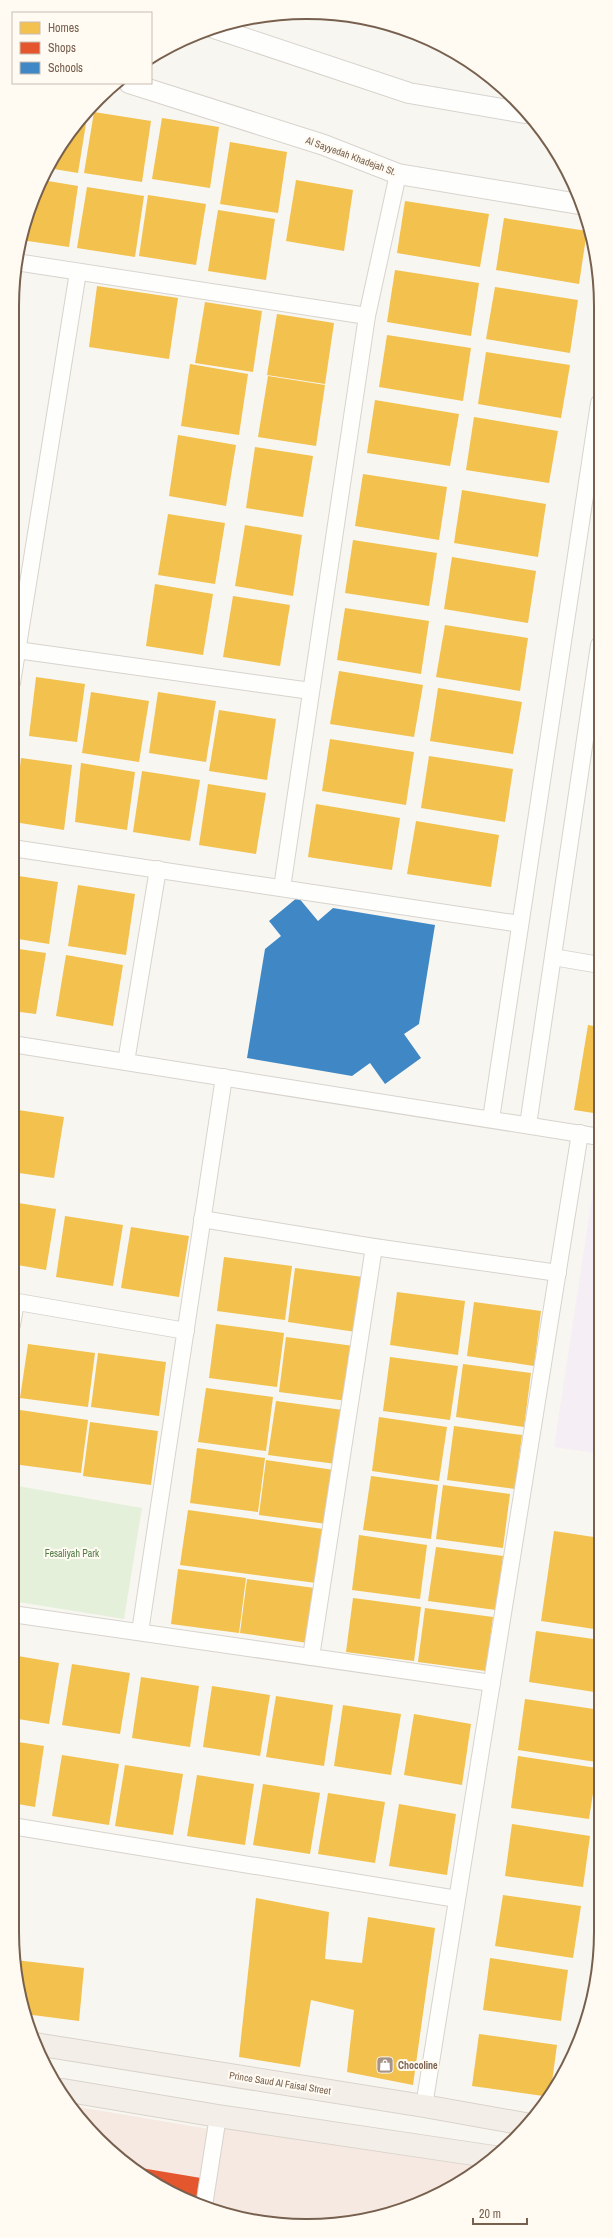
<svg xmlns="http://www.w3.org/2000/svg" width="613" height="2238" font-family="'Archivo Narrow',sans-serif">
<rect width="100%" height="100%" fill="#f8f6f0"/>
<path fill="#f5e9e1" d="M73,2106l142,24 3,-14 268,49 -49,31 -54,20 -96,9 -57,-9 -54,-20 -49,-31 -42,-39z"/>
<path fill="#f6eef5" d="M596,1170h4v284l-46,-7z"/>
<path fill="#e5f0db" d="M12,1485l130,23 -18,111 -112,-18z"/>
<g fill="#f2c14e">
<path d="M88,111l-10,62 -30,-5 14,-25z"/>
<path d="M94,112l57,9 -9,61 -58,-9z"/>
<path d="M162,118l57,9 -9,61 -58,-9z"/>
<path d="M230,142l57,10 -9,61 -58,-9z"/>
<path d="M42,180l36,6 -9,61 -48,-7 13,-46z"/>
<path d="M296,180l57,10 -9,61 -58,-10z"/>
<path d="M87,187l57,9 -9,61 -58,-9z"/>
<path d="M148,195l58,9 -10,61 -57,-9z"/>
<path d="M405,201l84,13 -9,53 -83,-14z"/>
<path d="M218,210l57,9 -9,61 -58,-9z"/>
<path d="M504,218l83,13 -8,53 -83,-14z"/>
<path d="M395,270l84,13 -8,53 -84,-14z"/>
<path d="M97,286l81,12 -9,61 -80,-12z"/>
<path d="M495,287l83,13 -8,53 -84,-14z"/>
<path d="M205,302l57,9 -9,61 -58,-9z"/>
<path d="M277,314l57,9 -9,61 -58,-9z"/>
<path d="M387,335l84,13 -8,53 -84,-14z"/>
<path d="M486,352l84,13 -9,53 -83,-14z"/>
<path d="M190,364l58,10 -9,61 -58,-9z"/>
<path d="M268,376l57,9 -9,61 -58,-9z"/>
<path d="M375,400l84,14 -9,52 -83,-13z"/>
<path d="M474,417l84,14 -9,52 -83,-13z"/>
<path d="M178,435l58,10 -10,61 -57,-10z"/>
<path d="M255,447l58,9 -10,61 -57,-9z"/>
<path d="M363,474l84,13 -8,53 -84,-14z"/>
<path d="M462,490l84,14 -8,53 -84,-14z"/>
<path d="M168,514l57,9 -10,61 -57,-9z"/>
<path d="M245,525l57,10 -9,61 -58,-10z"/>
<path d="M353,540l84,13 -8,53 -84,-13z"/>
<path d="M452,557l84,14 -8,52 -84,-14z"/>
<path d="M155,584l58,10 -10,61 -57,-9z"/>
<path d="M233,596l57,9 -10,61 -57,-9z"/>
<path d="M345,608l84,13 -8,53 -84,-14z"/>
<path d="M445,625l83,13 -8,53 -84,-14z"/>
<path d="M339,671l84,14 -9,52 -84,-13z"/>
<path d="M36,677l49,7 -8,58 -48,-6z"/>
<path d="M438,688l84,14 -9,52 -83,-13z"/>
<path d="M91,692l58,9 -10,61 -57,-9z"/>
<path d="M158,692l58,9 -10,61 -57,-9z"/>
<path d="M219,710l57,9 -9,61 -58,-9z"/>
<path d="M330,739l84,13 -8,53 -84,-14z"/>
<path d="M429,756l84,13 -8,53 -84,-14z"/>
<path d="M21,758l51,7 -8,65 -50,-8z"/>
<path d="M81,763l54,9 -8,58 -52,-8z"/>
<path d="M142,771l58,9 -10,61 -57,-9z"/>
<path d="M208,784l58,9 -10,61 -57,-9z"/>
<path d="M316,804l84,14 -8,52 -84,-13z"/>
<path d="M416,821l83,14 -8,52 -84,-13z"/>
<path d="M12,875l46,7 -9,62 -37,-6z"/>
<path d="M78,885l57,9 -9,61 -58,-9z"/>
<path d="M12,948l34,5 -10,61 -24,-3z"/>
<path d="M66,955l57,10 -10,61 -57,-10z"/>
<path d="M588,1025l12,2v87l-26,-4z"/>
<path d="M12,1109l52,8 -10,61 -42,-6z"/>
<path d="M12,1202l44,7 -10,61 -34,-6z"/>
<path d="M65,1216l58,9 -10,61 -57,-9z"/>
<path d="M131,1227l58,9 -10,61 -58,-9z"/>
<path d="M224,1257l68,9 -7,54 -68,-9z"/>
<path d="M295,1268l68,9 -7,55 -68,-10z"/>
<path d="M397,1292l68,9 -7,54 -68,-10z"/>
<path d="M474,1302l67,9 -7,55 -67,-10z"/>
<path d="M216,1324l68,9 -7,54 -68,-9z"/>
<path d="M286,1337l68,9 -7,55 -68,-9z"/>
<path d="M28,1344l67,9 -7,54 -68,-9z"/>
<path d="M98,1353l68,9 -7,54 -68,-9z"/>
<path d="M390,1357l68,9 -8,54 -67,-9z"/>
<path d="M463,1364l68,9 -7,54 -68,-10z"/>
<path d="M206,1388l67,9 -7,54 -68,-9z"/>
<path d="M276,1401l67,9 -7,54 -68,-9z"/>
<path d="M20,1410l68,10 -7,53 -68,-9z"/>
<path d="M379,1417l68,10 -8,54 -67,-10z"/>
<path d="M90,1422l68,9 -7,54 -68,-9z"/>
<path d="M454,1426l68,9 -7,54 -68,-9z"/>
<path d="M197,1448l68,10 -7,54 -68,-9z"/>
<path d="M266,1460l68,10 -7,54 -68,-9z"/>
<path d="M371,1476l67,9 -7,54 -68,-9z"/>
<path d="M443,1485l67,9 -7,54 -67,-9z"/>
<path d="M188,1510l135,19 -7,54 -136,-18z"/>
<path d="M554,1531l46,7 1,92 -60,-9z"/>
<path d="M359,1535l68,10 -7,54 -68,-9z"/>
<path d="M436,1547l67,9 -7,54 -68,-9z"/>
<path d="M178,1569l68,9 -7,55 -68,-9z"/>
<path d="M247,1579l68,9 -7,55 -68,-10z"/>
<path d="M353,1598l68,9 -7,54 -68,-9z"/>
<path d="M425,1608l68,9 -7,54 -68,-9z"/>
<path d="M536,1631l65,9v53l-72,-11z"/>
<path d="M12,1655l47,8 -10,61 -37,-6z"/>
<path d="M72,1664l58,9 -10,61 -58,-9z"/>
<path d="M141,1677l58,9 -9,61 -58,-9z"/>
<path d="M212,1686l58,9 -10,61 -57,-9z"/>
<path d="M276,1696l57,9 -9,61 -58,-9z"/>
<path d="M525,1699l76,11v19l-5,33 -78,-12z"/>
<path d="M343,1705l58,9 -10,61 -57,-9z"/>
<path d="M414,1714l57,10 -9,61 -58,-10z"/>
<path d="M12,1741l32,5 -9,61 -23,-4z"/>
<path d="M62,1755l57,9 -10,61 -57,-9z"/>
<path d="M518,1756l79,12 -8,51 -78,-11z"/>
<path d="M125,1765l58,9 -10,61 -58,-9z"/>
<path d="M197,1775l57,9 -9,61 -58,-9z"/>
<path d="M263,1784l57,9 -10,61 -57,-9z"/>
<path d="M328,1793l57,9 -10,61 -57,-9z"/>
<path d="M399,1804l57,10 -9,61 -58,-9z"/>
<path d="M512,1824l78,12 -7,51 -78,-11z"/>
<path d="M503,1895l78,11 -8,52 -78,-12z"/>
<path d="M256,1898l73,14 -4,47 37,4 6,-46 67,11 -22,157 -66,-13 7,-62 -43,-10 -11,67 -61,-10z"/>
<path d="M600,1910l1,21 -3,31 -6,-1z"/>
<path d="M490,1958l78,12 -7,51 -78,-11z"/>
<path d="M15,1960l69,8 -5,53 -54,-7 -7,-25z"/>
<path d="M591,1976l6,1 -2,12 -10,35z"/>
<path d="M479,2034l78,11 -7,52 -78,-11z"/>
</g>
<path fill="#e4572e" d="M135,2167l66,11 -3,26 -22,-8 -42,-26z"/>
<path fill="#3f88c5" d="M298,897l20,24 15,-13 102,17 -16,99 -15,10 17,24 -36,26 -15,-21 -18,13 -105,-18 18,-109 16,-13 -12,-15z"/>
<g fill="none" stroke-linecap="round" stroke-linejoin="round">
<g stroke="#d8d3cd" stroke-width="18">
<g id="minor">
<path d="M16,262l351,54"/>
<path d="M17,650l294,41"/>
<path d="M12,683l66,-411"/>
<path d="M12,848l508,76"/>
<path d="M282,888l85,-572 31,-142"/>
<path d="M553,957l47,8"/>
<path d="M12,1044l588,93"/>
<path d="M126,1062l32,-193"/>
<path d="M491,1119l108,-716"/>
<path d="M528,1125l71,-480"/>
<path d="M202,1219l172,28 184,26"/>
<path d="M12,1301l174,30"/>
<path d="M12,1325l4,-23"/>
<path d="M12,1614l480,69"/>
<path d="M140,1632l84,-555"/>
<path d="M311,1657l63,-410"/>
<path d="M12,1826l445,73"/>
<path d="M424,2106l156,-973"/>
<path d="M204,2206l14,-90"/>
</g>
</g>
<g stroke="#d8d3cd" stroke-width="22">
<g id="tertiary">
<path d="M214,28l195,65 116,20"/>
<path d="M129,83l195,62 74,29 181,30"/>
</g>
</g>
<g stroke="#dad3cc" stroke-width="24">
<g id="primary">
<path d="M35,2044l389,62 101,18"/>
<path d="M63,2090l155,26 276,41"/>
</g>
</g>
<use href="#minor" stroke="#fefefd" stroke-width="16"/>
<use href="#tertiary" stroke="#fefefd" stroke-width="20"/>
<use href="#primary" stroke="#f3efe8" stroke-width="22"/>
</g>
<defs>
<g id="shop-square" transform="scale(0.9)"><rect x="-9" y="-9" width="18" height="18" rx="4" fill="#a59487" stroke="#fffbf3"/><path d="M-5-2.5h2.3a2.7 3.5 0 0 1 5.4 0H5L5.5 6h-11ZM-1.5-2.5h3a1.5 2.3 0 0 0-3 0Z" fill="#fff"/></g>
</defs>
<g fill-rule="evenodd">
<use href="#shop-square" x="385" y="2065"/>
</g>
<g text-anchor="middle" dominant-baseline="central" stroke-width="4" stroke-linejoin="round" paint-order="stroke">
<g font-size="10" fill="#78604e" stroke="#fffbf3">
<text transform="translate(351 156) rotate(20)">Al Sayyedah Khadejah St.</text>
<text transform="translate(280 2083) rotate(9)">Prince Saud Al Faisal Street</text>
</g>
<g font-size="10" fill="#537d46" stroke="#fffbf3">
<text x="72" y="1553">Fesaliyah Park</text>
</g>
<g font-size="10" font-weight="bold" fill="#78604e" stroke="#fffbf3" text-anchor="start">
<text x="398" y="2065">Chocoline</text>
</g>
</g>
<path d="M0 0H613V2238H0ZM306 19H307A287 287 0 0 1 594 306V1932A287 287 0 0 1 307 2219H306A287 287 0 0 1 19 1932V306A287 287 0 0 1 306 19Z" fill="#fffbf3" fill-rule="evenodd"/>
<path fill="none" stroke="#78604e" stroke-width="2" d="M306 19H307A287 287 0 0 1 594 306V1932A287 287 0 0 1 307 2219H306A287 287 0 0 1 19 1932V306A287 287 0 0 1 306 19Z"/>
<rect x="12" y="12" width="140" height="72" fill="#fffbf3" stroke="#c9bdb1"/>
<rect x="20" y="22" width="20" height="12" fill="#f2c14e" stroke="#c9bdb1"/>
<text x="48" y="32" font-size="12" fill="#78604e">Homes</text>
<rect x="20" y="42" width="20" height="12" fill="#e4572e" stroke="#c9bdb1"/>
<text x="48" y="52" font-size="12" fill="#78604e">Shops</text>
<rect x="20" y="62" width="20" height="12" fill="#3f88c5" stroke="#c9bdb1"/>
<text x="48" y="72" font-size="12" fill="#78604e">Schools</text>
<path d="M473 2218v6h54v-6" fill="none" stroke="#78604e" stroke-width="2"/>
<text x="479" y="2218" font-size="12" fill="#78604e" stroke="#fffbf3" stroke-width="3" paint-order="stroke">20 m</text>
</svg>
